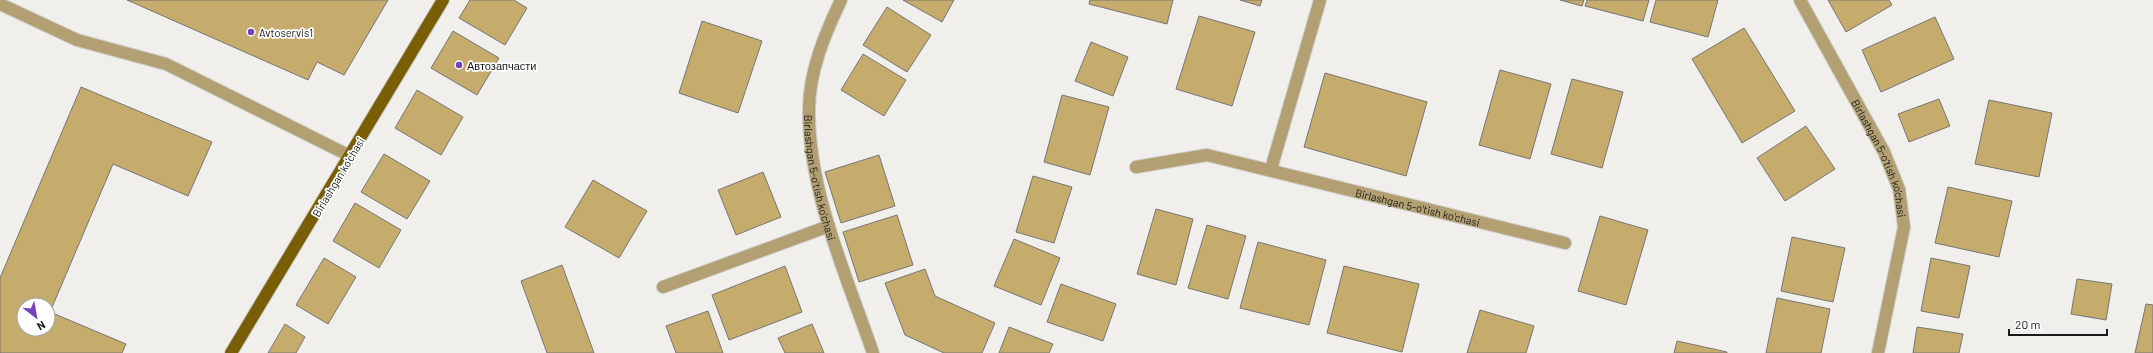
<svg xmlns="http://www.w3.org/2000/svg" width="2153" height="353" font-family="Barlow,sans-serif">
<rect width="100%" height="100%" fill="#f0efeb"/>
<g fill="#c5ac6d" stroke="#777673" fill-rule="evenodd">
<path d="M127,0h261l-44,75 -27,-13 -9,18z"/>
<path d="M470,0h44l13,8 -22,37 -46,-27z"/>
<path d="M903,0h51l-12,22z"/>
<path d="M1090,0h83l-6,24 -78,-20z"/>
<path d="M1240,0h22l-2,6z"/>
<path d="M1560,0h24l-2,6z"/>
<path d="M1587,0h62l-6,21 -58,-15z"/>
<path d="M1656,0h62l-10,37 -58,-15z"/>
<path d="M1828,0h61l3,5 -46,27z"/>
<path d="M887,7l44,28 -24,37 -44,-27z"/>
<path d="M1199,16l56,16 -23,74 -56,-17z"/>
<path d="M1935,17l19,42 -73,33 -19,-42z"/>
<path d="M702,21l60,20 -24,72 -59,-20z"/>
<path d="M1744,28l51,83 -53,32 -50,-84z"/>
<path d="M453,31l46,27 -22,37 -46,-27z"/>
<path d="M1091,42l37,15 -15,39 -38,-15z"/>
<path d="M863,54l43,26 -22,36 -43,-26z"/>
<path d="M1500,70l51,14 -21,75 -51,-14z"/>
<path d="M1325,73l102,29 -21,74 -102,-29z"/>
<path d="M1572,79l51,13 -21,76 -51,-14z"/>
<path d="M81,87l131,55 -24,54 -75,-32 -63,148 76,32 -4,9h-122v-75zM24,305h24v24h-24z"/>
<path d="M417,90l46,27 -22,38 -46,-27z"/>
<path d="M1062,95l47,12 -19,68 -46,-13z"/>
<path d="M1939,99l11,27 -41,16 -11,-28z"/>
<path d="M1989,100l63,13 -13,64 -64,-13z"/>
<path d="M1806,126l29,43 -50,32 -28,-43z"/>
<path d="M384,154l46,27 -23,38 -46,-27z"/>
<path d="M879,155l16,51 -54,17 -16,-51z"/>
<path d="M763,172l18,45 -45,18 -18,-45z"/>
<path d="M1033,176l39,11 -18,56 -38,-11z"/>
<path d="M593,180l54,31 -28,47 -54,-31z"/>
<path d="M1948,187l64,14 -13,56 -64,-14z"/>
<path d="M355,203l46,27 -22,38 -46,-27z"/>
<path d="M1156,209l37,10 -17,66 -39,-11z"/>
<path d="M897,215l16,50 -54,17 -16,-50z"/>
<path d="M1600,216l48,14 -22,75 -48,-14z"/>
<path d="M1207,225l39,11 -18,63 -40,-11z"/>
<path d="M1792,237l53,11 -12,54 -52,-11z"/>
<path d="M1014,239l46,19 -19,47 -47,-19z"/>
<path d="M1258,242l68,18 -17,65 -69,-17z"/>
<path d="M324,258l32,19 -28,47 -32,-19z"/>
<path d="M1931,258l39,8 -11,52 -38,-7z"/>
<path d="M562,265l32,88h-47l-26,-72z"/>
<path d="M785,266l17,46 -73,28 -17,-45z"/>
<path d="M1344,266l75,18 -17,68 -75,-19z"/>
<path d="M925,269l10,27 60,27 -13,30h-38l-39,-18 -20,-52z"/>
<path d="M2077,279l35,5 -6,36 -35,-6z"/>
<path d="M1061,284l55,20 -13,37 -56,-19z"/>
<path d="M1777,298l53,11 -9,44h-55z"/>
<path d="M2146,304l7,1v48h-18z"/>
<path d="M1480,310l54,16 -8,27h-59z"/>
<path d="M708,311l15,42h-47l-10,-27z"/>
<path d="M285,324l20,13 -9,16h-28z"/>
<path d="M812,324l12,29h-39l-7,-15z"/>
<path d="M1009,327l44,17 -4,9h-50z"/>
<path d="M1917,327l46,7 -4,19h-46z"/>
<path d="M1677,341l50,11v1h-53z"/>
</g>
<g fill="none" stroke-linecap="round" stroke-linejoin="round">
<g stroke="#cecdca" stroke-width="14">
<g id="minor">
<path id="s1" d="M841,0c-16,34 -32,71 -32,110 -1,81 38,167 64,243"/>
<path id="s2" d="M1800,0l84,152 15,37 5,38 -26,126"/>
<path d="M0,4l77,36 89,24 184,92"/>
<path id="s3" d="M1136,167l71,-12 358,88"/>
<path d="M1271,169l49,-169"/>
<path d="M663,287l166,-61"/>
</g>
</g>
<g stroke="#cecdca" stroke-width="14">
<path id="major" d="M231,353l212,-353"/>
</g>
<use href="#minor" stroke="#b2a072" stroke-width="12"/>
<use href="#major" stroke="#795e05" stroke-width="12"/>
</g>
<g fill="#7442b9" stroke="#fff" stroke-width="1.5">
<circle cx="251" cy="32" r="4"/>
<circle cx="459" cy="65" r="4"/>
</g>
<g text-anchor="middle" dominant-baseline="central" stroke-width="3.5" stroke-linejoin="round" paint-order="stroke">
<g font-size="11" fill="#1c1b1a" stroke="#fff" text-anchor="start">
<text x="259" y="32">Avtoservis1</text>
<text x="467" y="65">Автозапчасти</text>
</g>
<g font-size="11" fill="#1c1b1a" stroke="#fff">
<text stroke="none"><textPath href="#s2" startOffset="178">Birlashgan 5-o'tish ko'chasi</textPath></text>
<text transform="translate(338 177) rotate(-59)">Birlashgan ko'chasi</text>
<text stroke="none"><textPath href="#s1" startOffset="184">Birlashgan 5-o'tish ko'chasi</textPath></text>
<text stroke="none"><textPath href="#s3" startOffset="289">Birlashgan 5-o'tish ko'chasi</textPath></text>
</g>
</g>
<g transform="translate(36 317) rotate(149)"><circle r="19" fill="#ffffff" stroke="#a4a4a3"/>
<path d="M0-3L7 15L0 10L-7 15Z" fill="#7442b9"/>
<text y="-6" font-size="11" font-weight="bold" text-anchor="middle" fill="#1c1b1a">N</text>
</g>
<path d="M2009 329v6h98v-6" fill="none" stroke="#1c1b1a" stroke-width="2"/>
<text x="2015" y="329" font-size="12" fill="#1c1b1a" stroke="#ffffff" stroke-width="3" paint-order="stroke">20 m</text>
</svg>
